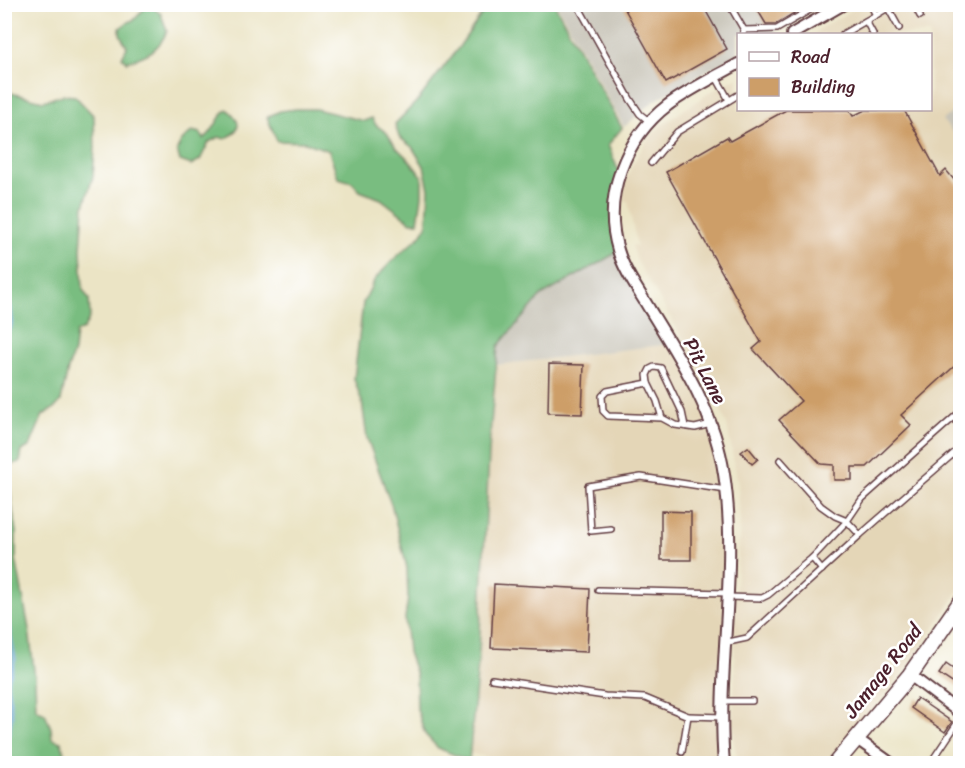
<svg xmlns="http://www.w3.org/2000/svg" width="965" height="768" font-family="Sriracha,sans-serif">
<rect width="100%" height="100%" fill="#fff"/>
<filter id="ink" filterUnits="userSpaceOnUse"><feTurbulence type="fractalNoise" baseFrequency=".0167" numOctaves="2"/><feDisplacementMap in="SourceGraphic" scale="12" xChannelSelector="R" yChannelSelector="G"/><feConvolveMatrix kernelMatrix="1 2 1 2 8 2 1 2 1" color-interpolation-filters="sRGB"/></filter>
<filter id="wash" filterUnits="userSpaceOnUse"><feTurbulence type="fractalNoise" baseFrequency=".008" numOctaves="4" result="noise"/><feDisplacementMap in="SourceGraphic" scale="24" xChannelSelector="R" yChannelSelector="G"/><feGaussianBlur stdDeviation="1.35" result="paint"/><feColorMatrix in="noise" values="0 0 0 0 0 0 0 0 0 0 0 0 0 0 0 0 0 1.4 0 .05"/><feComposite in="paint" operator="in"/></filter>
<g filter="url(#wash)">
<rect width="100%" height="100%" fill="#ebe4c5"/>
<g fill="#e4d6b7">
<path d="M860,5h100v102l-17,13 17,20v449l-55,82 -80,92h-86l-5,-20 -1,-29 2,-38 -1,-57 6,-98 -2,-37 -11,-59 -14,-35 -76,-129 -5,-16 5,1 -9,-44 -4,-1 1,-18 7,-18 17,-27 13,-13 47,-32 29,-16v33h192v-76h-116l6,-5z"/>
<path d="M671,344l31,54 22,75v290l-209,1 -45,-11 9,-100 11,-218 6,-70z"/>
</g>
<g fill="#c8c4b8">
<path d="M557,5h267l-54,29h-32v19l-84,48 -30,26z"/>
<path d="M960,107v33l-18,-20z"/>
<path d="M618,252l53,92 -175,21 2,-19 43,-50z"/>
</g>
<g fill="#79bd80" stroke="#626e56" stroke-width="1.5">
<path d="M149,5l12,9 6,17c-9,21 -20,24 -40,31l-5,-5 5,-10 -7,-13v-6c5,-5 8,-5 13,-8 7,-4 9,-12 16,-15z"/>
<path d="M488,5h67l67,123 -14,17 11,27 -4,20 3,60 -77,44 -43,50 -8,89 -11,218 -10,108 -31,-13 -13,-14 -8,-25 -1,-34 -8,-23 -3,-34 3,-20 -1,-30 -15,-61 -25,-69 -5,-36 -8,-23 9,-76 12,-24 19,-20 27,-24 6,-10 2,-36 -5,-23 -12,-19 -13,-10 -4,-13 24,-25 40,-52z"/>
<path d="M4,88l7,5 32,8 20,-6 12,1 19,20 1,33 -2,27 -9,30 -3,43 2,41 6,9 1,17 -6,13 -8,3 -2,19 -6,18 -7,32 -6,7 -12,7 -13,31 -8,5 -2,11 -11,3 -1,10 8,57v27l13,70 6,49 1,31 9,4 6,15 1,11 9,3 7,21h-63z"/>
<path d="M227,109c15,12 15,21 -2,30l-6,-2 -10,5 -9,18 -9,5 -11,-4 -3,-11 4,-8 11,-11 8,2 4,6c12,-10 12,-20 23,-30z"/>
<path d="M297,109h19l48,12 8,-3 4,7 11,8 8,13 15,15 12,16v19l-4,26h-7l-30,-23 -21,-8 -8,-9 -14,-4 -9,-27 -24,-9 -28,-1 -10,-24 13,-6z"/>
</g>
<g fill="none" stroke-linecap="round" stroke-linejoin="round">
<g stroke="#79a7e2" stroke-width="3">
<path d="M4,226l7,21 -2,8 -5,2"/>
<path d="M4,288l6,22 2,10 -2,9 -6,4"/>
<path d="M4,603l11,56 -8,25 5,32 -7,32 4,16"/>
</g>
</g>
<g id="blocks">
<g fill="#cd9e68">
<path d="M622,4h80l25,45 -61,34z"/>
<path d="M754,4h55l-33,20h-10z"/>
<path d="M786,110h63l4,6 12,-6h39l36,66 6,-6 14,17v174l-59,54 10,10 -44,42h-15v13h-18v-15l-13,-1 -42,-44 22,-19 -48,-52 8,-7 -95,-170 61,-35 3,4z"/>
<path d="M549,364l35,1 -2,49 -34,-1z"/>
<path d="M748,447l10,12 -6,5 -11,-12z"/>
<path d="M661,511l30,1v48h-30z"/>
<path d="M494,584l96,5 -3,63 -96,-4z"/>
<path d="M946,664l14,10v14l-21,-14z"/>
<path d="M917,698l35,24 -7,10 -34,-24z"/>
</g>
</g>
</g>
<g filter="url(#ink)">
<use href="#blocks" fill-opacity="0" stroke="#623d42" stroke-width="1.5"/>
<g fill="none" stroke-linecap="round" stroke-linejoin="round">
<g stroke="#623d42" stroke-width="8">
<g id="lane">
<path d="M577,4l53,95 10,15 10,8"/>
<path d="M729,4l15,26 -1,4"/>
<path d="M870,4l6,11 18,-11"/>
<path d="M914,4l6,12"/>
<path d="M888,8l11,20"/>
<path d="M866,21l7,13"/>
<path d="M744,30l33,-1 43,-25"/>
<path d="M843,34l33,-19"/>
<path d="M716,77l13,23"/>
<path d="M651,163l26,-31 61,-37"/>
<path d="M648,383l-1,-8 3,-6 4,-2 7,1 21,44 3,14"/>
<path d="M662,418l-5,-17 -9,-18 -41,8 -5,5 1,15 5,5 54,2 13,7 20,3 16,-4"/>
<path d="M780,460l41,46 14,10 12,5 13,14"/>
<path d="M611,529l-20,2 -3,-45 53,-9 85,13"/>
<path d="M812,558l10,12"/>
<path d="M598,590l129,3"/>
<path d="M728,597l34,1 6,-3 44,-37 35,-37 15,-22 98,-87"/>
<path d="M724,643l23,-5 113,-103 100,-87"/>
<path d="M492,679l113,17 40,2 43,18"/>
<path d="M723,701h29"/>
<path d="M682,752l6,-36 35,1"/>
<path d="M930,764l30,-45"/>
</g>
</g>
<g stroke="#623d42" stroke-width="14">
<g id="street">
<path d="M792,34l52,-30"/>
<path d="M910,675l50,38"/>
<path d="M857,739l35,25"/>
<path d="M724,764c-8,-97 15,-195 0,-290 -9,-61 -42,-112 -74,-164 -11,-19 -26,-39 -32,-60 -16,-53 7,-112 50,-145 22,-16 47,-28 70,-41"/>
</g>
</g>
<g stroke="#623d42" stroke-width="18">
<path id="secondary" d="M835,764l75,-89 50,-72"/>
</g>
<use href="#lane" stroke="#fff" stroke-width="5"/>
<use href="#street" stroke="#fff" stroke-width="10"/>
<use href="#secondary" stroke="#fff" stroke-width="15"/>
</g>
</g>
<g text-anchor="middle" dominant-baseline="central" stroke-width="5" stroke-linejoin="round" paint-order="stroke">
<g font-size="20" fill="#4a1f2b" stroke="#fff">
<text transform="translate(705 371) rotate(63)">Pit Lane</text>
<text transform="translate(883 671) rotate(-52)">Jamage Road</text>
</g>
</g>
<rect width="965" height="768" fill="none" stroke="#fff" stroke-width="24"/>
<rect x="737" y="33" width="195" height="78" fill="#ffffff" stroke="#b7a5aa" stroke-width="1.5"/>
<rect x="749" y="52" width="30" height="9" fill="#ffffff" stroke="#b7a5aa" stroke-width="1.5"/>
<text x="791" y="63" font-size="18" fill="#4a1f2b">Road</text>
<rect x="749" y="78" width="30" height="18" fill="#cd9e68" stroke="#b7a5aa" stroke-width="1.5"/>
<text x="791" y="93" font-size="18" fill="#4a1f2b">Building</text>
</svg>
